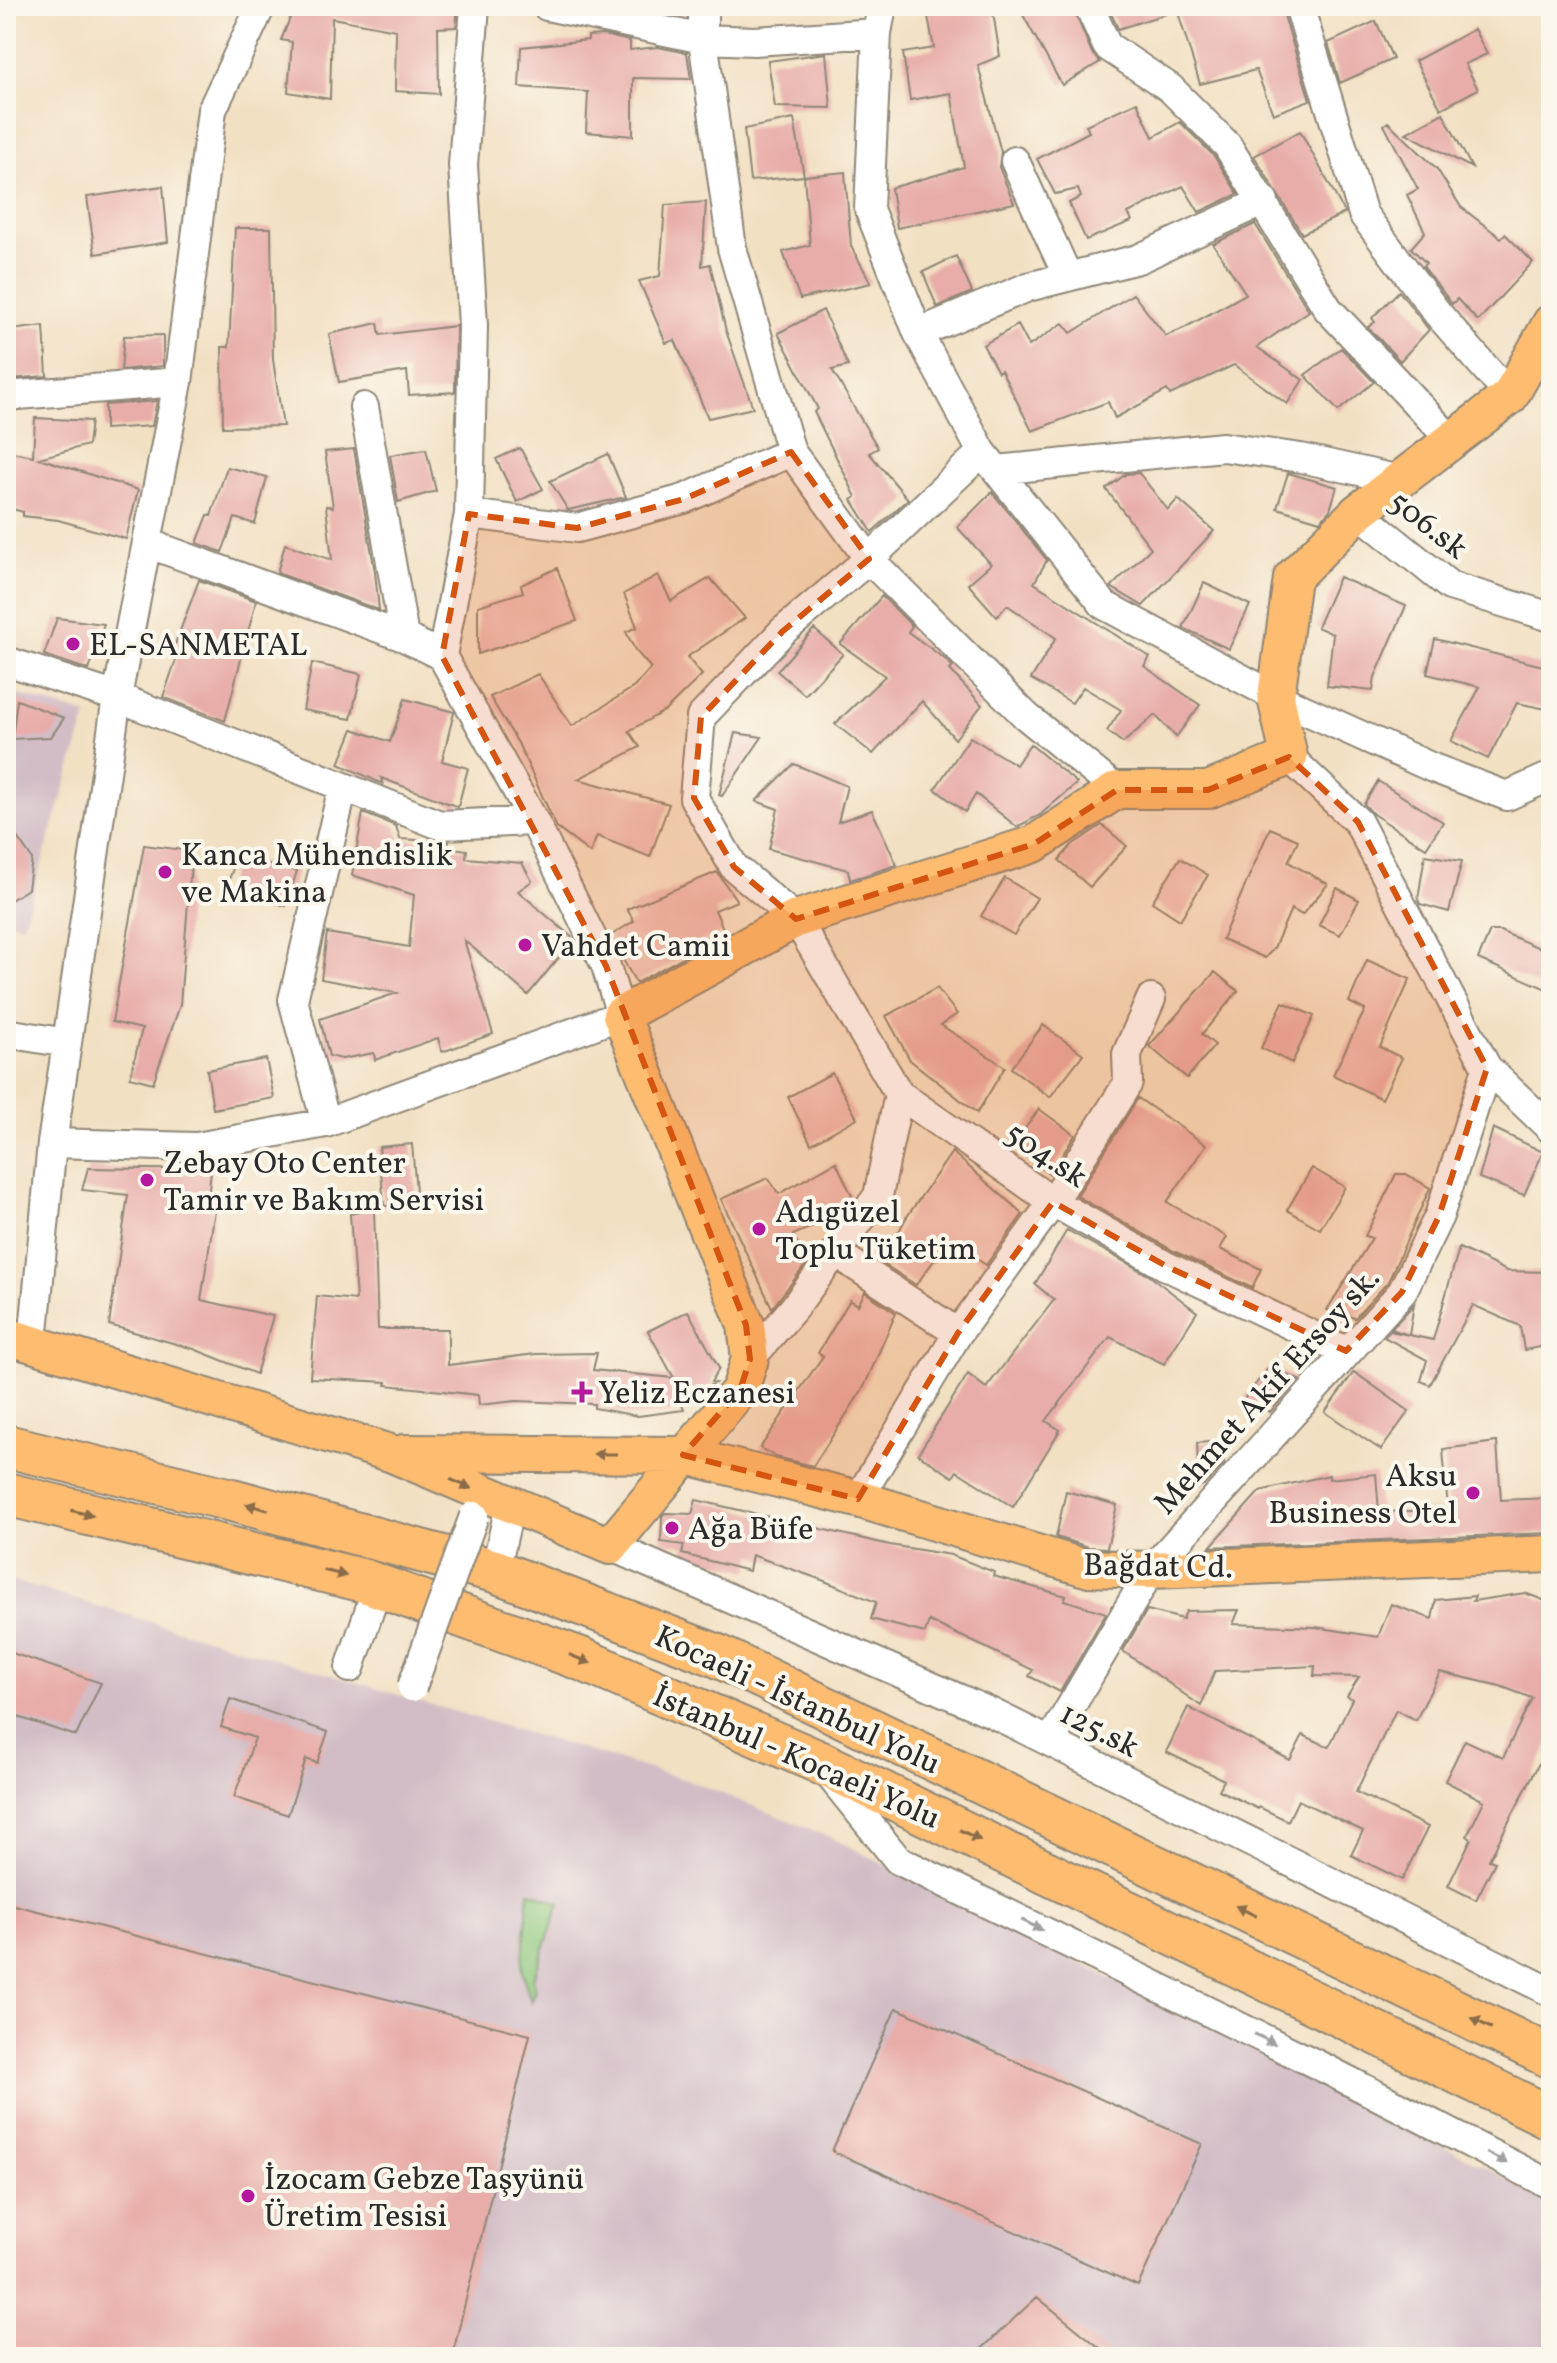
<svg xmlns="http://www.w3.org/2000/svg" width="1557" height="2363" font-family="Vollkorn,serif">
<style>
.industrial{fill:#d2bdc6}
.green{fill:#8cc77c;stroke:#5c7954;stroke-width:2}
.building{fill:#e8ada9}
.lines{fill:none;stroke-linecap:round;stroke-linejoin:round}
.minor-casing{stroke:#8e8677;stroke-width:32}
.major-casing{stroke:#8e8677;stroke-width:40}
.highway-casing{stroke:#8e8677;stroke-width:46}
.minor{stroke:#fff;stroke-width:28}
.major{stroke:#febc70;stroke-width:36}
.highway{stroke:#febc70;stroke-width:42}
.minor-bridge-casing{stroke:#8e8677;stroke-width:32;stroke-linecap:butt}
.minor-bridge{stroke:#fff;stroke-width:28}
.oneway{fill:#8a6c4a}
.oneway2{fill:#a0a0a0}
.marked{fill:#d5540f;fill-opacity:0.2;stroke:#d5540f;stroke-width:6;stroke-dasharray:16 10;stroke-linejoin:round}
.poi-dot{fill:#b5179e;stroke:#fbf7ec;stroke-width:3}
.labels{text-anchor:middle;stroke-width:8;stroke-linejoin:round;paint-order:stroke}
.street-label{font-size:32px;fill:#2b2b2b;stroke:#fbf7ec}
.poi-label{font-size:32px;fill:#2b2b2b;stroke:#fbf7ec;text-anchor:start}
</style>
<rect width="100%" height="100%" fill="#fbf7ec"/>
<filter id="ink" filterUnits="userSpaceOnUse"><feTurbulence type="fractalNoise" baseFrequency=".0125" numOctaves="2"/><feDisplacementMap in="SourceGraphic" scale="16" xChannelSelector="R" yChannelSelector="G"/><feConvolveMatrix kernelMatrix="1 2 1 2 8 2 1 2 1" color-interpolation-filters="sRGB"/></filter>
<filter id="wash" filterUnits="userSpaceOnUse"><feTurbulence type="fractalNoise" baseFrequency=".006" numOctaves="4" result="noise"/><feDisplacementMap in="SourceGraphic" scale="32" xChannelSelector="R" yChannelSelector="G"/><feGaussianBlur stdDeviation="1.8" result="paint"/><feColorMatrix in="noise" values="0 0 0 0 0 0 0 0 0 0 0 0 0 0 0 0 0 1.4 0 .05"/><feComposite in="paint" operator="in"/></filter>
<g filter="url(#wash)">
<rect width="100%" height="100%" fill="#f2e0c3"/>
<path class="industrial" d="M6,691l81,24 -64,210 -17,-3z
M6,1579l687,203 137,55 721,363v157h-1545z"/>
<path class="green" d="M529,1891l31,12 -27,77 3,11 -5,11 -9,-31z"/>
<g id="blocks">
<path class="building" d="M295,6h163l-2,21 -18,1 1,66 -44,-3 1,-61 -64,-12 -2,81 -42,-7 4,-50 -11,-2z
M926,6h66l8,50 -22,9 23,87 -2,15 15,36 -117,25 -6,-40 73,-21 -13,-74 -41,7 -7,-47 31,-5z
M1018,6h54l20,47 8,9 -38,23z
M1108,6h66l1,5 -57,18z
M1176,6h105l29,94 -37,14 -17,-44 -56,14z
M1376,21l17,38 -53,24 -12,-40z
M1474,29l13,25 -22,10 13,25 -37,20 -26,-48z
M603,35l27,6v9l28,-3 29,6 4,26 -58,-1v58l-47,-4 2,-40 -69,-5 2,-40 67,-7v-4z
M826,53l5,55 -56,-1 -7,-46z
M1137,102l16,35 27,-15 34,34 24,38 -39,18 -16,-26 -55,27 4,8 -46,19 -17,-37 12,-6 -3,-8 -23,5 -18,-35 52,-27 -3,-7z
M1443,113l29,55 -66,-35z
M794,119l10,57 -54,5 -6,-52z
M1388,122l49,47 24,38 40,31 4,-4 28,28 -55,59 -21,-22 -5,5 -29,-38 3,-3 -15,-15 14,-16 -18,-37 11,-6 -34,-64z
M1300,131l45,82 -43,21 -48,-78z
M845,172l6,74 20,37 -71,16 -17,-47 27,-7 -6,-69z
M163,186l5,56 -73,12 -8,-57z
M706,202l-4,64 8,-2 16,67 27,77 -45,10 -33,-78 -9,3 -27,-62 21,-5 5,-71z
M1255,224l54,87 -52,36 46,33 -16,24 -53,-39 -64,30 -3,-5 -52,28 -7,-16 -76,29 -31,-61 -3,2 -15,-27 35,-20 11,21 34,-23 8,10 62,-39 33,42 18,-8 62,-34 -33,-50z
M235,228h36l2,132 10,66 -60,1 -1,-80h7z
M956,256l16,36 -35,15 -14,-35z
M1399,291l30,39 -29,31 -32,-34 7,-5 -3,-4z
M823,310l25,56 -16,4 46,78 -9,5 39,46 -36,33 -20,-32 4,-3 -42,-85 4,-3 -40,-76z
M378,323l2,12 76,-9 -1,66 -46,3 -2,-24 -68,11 -10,-48z
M44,326l3,50 -37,3v-49z
M163,335v31l-42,4 3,-34z
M1341,348l33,34 -36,29 -33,-36z
M157,401l-5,25 -47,3v-24z
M35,418l56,3 -3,24 -49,13 99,32 -12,49 -68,-19 -35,-4v-4l-17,-5v-56l27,5z
M520,448l23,41 -26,13 -21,-43z
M354,449l21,123 4,38 -102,-37 8,-29 47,16 -6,-54 7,1 -8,-55z
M426,449l10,42 -38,11 -8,-47z
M608,454l18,43 -58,13 -18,-29z
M227,467l40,10 -12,47 -20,-6 -13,34 -25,-9 11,-28 3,1z
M1139,473l29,37 10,-11 36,32 -71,75 -32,-19 40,-39 -45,-59 20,-15z
M1288,473l49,14 -7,23 -10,11 -43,-13z
M992,492l55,68 -13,23 116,74 -6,9 56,39 -24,32 -21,-22 -32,28 -16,-12 14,-21 -38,-23 -11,16 -41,-24 25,-41 -49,-33 -10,12 -29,-33 23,-20 -34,-37z
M557,568l20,53 -99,33v-48l45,-14 -2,-7z
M658,575l13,26 39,-23 35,40 -58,39 15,18 -36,35 -37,21 11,16 -62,32 91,25 -19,53 -53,-21 -7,17 -33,-25 -39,-85 -28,-46 48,-23 34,52 62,-39 17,-19 -16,-18 -9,-18 11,-5 -13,-33z
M1339,577l67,29 -31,71 -2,14 -46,-5 6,-52 -16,-7z
M199,580l57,21 -31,120 -62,-24 14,-40 -6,-2z
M1204,583l46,22 -21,44 -46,-21z
M882,596l30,30 -4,6 37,27 8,8 -3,3 32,35 -27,34 -33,-38 -49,53 -38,-30 50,-48 -45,-32z
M57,618l47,6 -15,46 -45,-15z
M814,629l29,25 -38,41 -28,-24z
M1435,639l116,29v42l-34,-7 -29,56 -37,-18 29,-54 -53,-13z
M312,663l49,11 -10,45 -48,-9z
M405,699l49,13 -12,49 26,7 -10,39 -77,-29 2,6 -44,-20 14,-35 37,13z
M17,700l21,8 26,10 -13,19 -39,2z
M735,733l27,4 -40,59 -3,-1z
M970,737l46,28 14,-21 47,39 -37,32 -23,12 -41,-33 -11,18 -30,-23z
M794,764l53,22 -9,36 34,-12 25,55 -47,15 -2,-10 -79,-21 9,-40 -22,-8z
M1378,781l65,41 -17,26 -53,-34 -9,-10z
M363,813l33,13 4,13 49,3 -2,5 20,3 -1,8 56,5 10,18 -14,10 56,48 -46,56 -64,-55 29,94 -51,18 -4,-14 -63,22 -1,-7 -32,6 -13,-3 -9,-37 77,-26 -76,-14 6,-46 82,14 5,-52 -62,-20z
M6,821l26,38 -4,30 -22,14z
M1102,825l25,21 -37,41 -31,-27 13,-15z
M1270,828l28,12 -10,22 40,22 -26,31 -11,-6 -17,39 -9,10 -43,-19z
M144,845l48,6 -12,154 -27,78 -23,-6 12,-48 -30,-7z
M1425,855l37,6 -13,51 -29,-8 -2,-5z
M237,858l60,13 -11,35 -61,-16z
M1180,858l28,17 -28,45 -28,-18z
M717,872l20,29 -22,9 9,21 -41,19 2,6 -49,27 -26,-47 24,-15 -7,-12z
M1005,878l32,20 -23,37 -33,-19z
M1337,888l22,12 -19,35 -21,-10z
M1490,931h10l51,22v38l-73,-32z
M1367,960l43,19 -30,68 22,11 -20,41 -49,-24 32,-65 -16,-8z
M1215,972l23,19 -36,43 13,11 -28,33 -38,-32z
M937,988l20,26 -16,11 64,42 -28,46 -67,-53 -24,-44z
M1283,1002l31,14 -22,47 -31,-15z
M1043,1025l40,29 -33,43 -39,-29z
M266,1059l8,39 -61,11 -6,-39z
M832,1073l25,45 -46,26 -23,-47z
M1138,1098l68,47 -39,57 60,35 -7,12 41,20 -9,19 -78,-37 -97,-55z
M1039,1109l36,26 -25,39 -38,-28z
M1493,1128l50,24 -19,43 -45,-17z
M412,1144l5,60 -33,2 -5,-59z
M952,1152l71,62 -37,51 -37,-25 -33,45 -34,-22 24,-45z
M836,1162l18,38 -10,13 -51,22 14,28 -35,45 -51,-109 47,-21 11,16z
M88,1168l123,2 -4,39 8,1 -14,90 72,16 -17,58 -62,-25 -85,-24 19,-130 -46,-5z
M1312,1168l33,19 -25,42 -33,-19z
M1396,1174h10l24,14 -42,94 -33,36 -28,-8 45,-72 -7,-2z
M374,1209l4,120h70v36l88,-11 61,-1 -4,17 81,8 -26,-47 40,-20 31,57 -8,14 4,1 -35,17 4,10 -46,6 -44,-8v-4l-78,-3 -37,4 -1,-10 -92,-10 1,-3 -77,-4 7,-82 39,4 -6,-86z
M1067,1230l83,46 47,36 -33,52 -54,-27 -64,84 14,9 -47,77 -56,-36 -4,6 -35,-23 50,-80 18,14 68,-88 -19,-16z
M1459,1248l48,23 43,1 1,73 -27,5 -4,-24 -47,-21 -43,80 -9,-4 6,-21 -43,-23 6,-6 19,4 -18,-6 23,-25 -5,31 24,5z
M865,1292l31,21 -32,74 -51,79 -37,-9 -16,-9 63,-92 -5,-3 32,-53 8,5z
M1269,1367l30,13 -29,32 -26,-13z
M1354,1372l55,39 -28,39 -56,-38z
M1222,1441l2,23 -20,21 -5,1 -2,-43z
M1497,1442l4,58 49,-2v35l-340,14 50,-56 69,-16v4l47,-5 3,38 69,-2 -5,-61z
M1066,1491l51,14 -10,43 -18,-1 -33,-10z
M696,1500l194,45 61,10 43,17 -1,4 73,20 -2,4 42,13 -46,79 -31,-16 4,-6 -104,-49 -4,12 -54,-14 5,-17 -54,-22 -70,-25 -3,16 -67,-17 2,-9 -23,-3 1,-26 3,-3 27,1z
M1525,1593l26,10v137l-62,120 6,2 -19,38 -28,-14 23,-47 -4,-3 17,-35 -39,-20 20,-41 38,18 29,-60 -32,-12 -60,-14 -24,48 -20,-10 -40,82 72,35 -26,53 -51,-25 12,-24 -65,-31 -10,21 -29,-14 -1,2 -39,-19 5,-10 -58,-28 22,-45 102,53 13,-25 26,12 23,-48 -5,-3 12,-19 -45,-1 1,-10 -100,5 -14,35 -78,-55 24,-41 36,9 3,-8 53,-1 -6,14 82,3 63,10 13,-33 41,15 4,-19 39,-4 -2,5z
M6,1651l95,32 -25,53 -70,-23z
M230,1699l98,33 -11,31 -11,-4 -18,56 -54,-18 21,-59 -34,-11z
M6,1903l524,132 -78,322h-446z
M896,2008l306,136 -64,142 -306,-135z
M1037,2297l74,60h-138z"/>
</g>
</g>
<g filter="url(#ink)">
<use href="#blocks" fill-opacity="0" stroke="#8e8677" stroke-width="2"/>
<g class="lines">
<defs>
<path id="minor" d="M547,6l156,33 51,2 123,-8
M703,6v33l29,209 59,204 78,107 157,157 91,74
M882,6l-5,27 -8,176 49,124 64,119 122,153 172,92 157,71 74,28 44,-20
M1089,6l18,40 63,42 57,57 101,164 124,132
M1299,6l64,208 75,100 72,82
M1015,161l53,116
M918,333l110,-46 110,-28 126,-58
M6,396l172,-14
M364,407l40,230
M982,452l-113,107 -86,72 -82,86 -7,81 40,69 62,52 103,175 154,108 113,64 180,85
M997,470l226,-23 78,11 99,22
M1358,512l92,74 101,31
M469,514l108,14 107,-29 107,-47
M147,543l257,94 38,19
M6,661l111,36 323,128 94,-4
M1289,757l69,65 129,246 64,61
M6,1033l61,10
M326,1123l-33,-123 50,-213
M52,1143l145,4 129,-24 295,-108 -15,-49 -72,-145 -92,-165 27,-142 4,-189 -10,-160 12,-159
M836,1253l122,80
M33,1342l19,-199 15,-100 50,-346 61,-315 34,-272 49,-104
M750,1359l43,-50 85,-113 21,-102
M858,1499l100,-166 95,-131 75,-119 -1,-29 24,-55
M610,1546l382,167 559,279
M495,1571l15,-65
M350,1668l28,-83
M1050,1742l101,-172 251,-278 37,-76 48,-148
M827,1772l71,88 430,210 223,115"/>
<path id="major" d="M6,1336l384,117 220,93 130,-156 10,-31 -4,-34 -125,-310 175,-96 238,-75 83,-54h91l81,-33 -13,-60 16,-119 66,-66 152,-116 41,-73
M404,1453l279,2 175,44 228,69 65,2 400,-16"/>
<path id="highway" d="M6,1446l226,54 263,71 223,85 833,401
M6,1494l359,87 216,78 238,103 732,356"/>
</defs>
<use href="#minor" class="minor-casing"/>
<use href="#major" class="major-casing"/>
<use href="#highway" class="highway-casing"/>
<use href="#minor" class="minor"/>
<use href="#major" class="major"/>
<use href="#highway" class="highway"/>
<defs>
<path id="minor-bridge" d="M412,1687l62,-171"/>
</defs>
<use href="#minor-bridge" class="minor-bridge-casing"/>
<use href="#minor-bridge" class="minor-bridge"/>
</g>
<defs><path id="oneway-solid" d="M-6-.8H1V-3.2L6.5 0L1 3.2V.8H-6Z" transform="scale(2)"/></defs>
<g class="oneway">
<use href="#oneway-solid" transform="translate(605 1454) rotate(-180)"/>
<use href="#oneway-solid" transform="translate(461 1484) rotate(24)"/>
<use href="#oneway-solid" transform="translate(257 1507) rotate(-165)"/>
<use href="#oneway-solid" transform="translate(82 1513) rotate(14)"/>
<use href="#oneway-solid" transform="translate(335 1573) rotate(14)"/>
<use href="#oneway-solid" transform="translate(580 1659) rotate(22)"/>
<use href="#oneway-solid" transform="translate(970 1835) rotate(26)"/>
<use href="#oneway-solid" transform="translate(1246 1911) rotate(-154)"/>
<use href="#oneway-solid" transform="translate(1481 2023) rotate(-154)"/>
</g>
<g class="oneway2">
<use href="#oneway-solid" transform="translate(1032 1925) rotate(26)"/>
<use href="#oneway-solid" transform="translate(1265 2039) rotate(26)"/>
<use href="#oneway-solid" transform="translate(1497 2158) rotate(27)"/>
</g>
</g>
<path class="marked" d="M791,452l78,107 -86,72 -82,86 -7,81 40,69 62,52 238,-75 83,-54h91l81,-33 69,65 129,246 -48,148 -37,76 -56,59 -180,-85 -113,-64 -95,131 -100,166 -175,-44 57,-65 10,-31 -4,-34 -140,-359 -164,-310 27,-142 108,14 107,-29z"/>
<g class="poi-dot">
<circle cx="73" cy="644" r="8"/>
<circle cx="165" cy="872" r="8"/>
<circle cx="525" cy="945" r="8"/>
<circle cx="147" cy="1180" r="8"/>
<circle cx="759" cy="1229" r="8"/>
<path d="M578 1380h8v8h8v8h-8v8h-8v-8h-8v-8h8z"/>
<circle cx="1473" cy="1493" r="8"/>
<circle cx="672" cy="1528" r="8"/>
<circle cx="248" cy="2196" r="8"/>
</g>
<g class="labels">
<g class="street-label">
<text transform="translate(1429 524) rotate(38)" y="11">506.sk</text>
<text transform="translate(1047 1154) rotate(34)" y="11">504.sk</text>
<text transform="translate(1266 1390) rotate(-48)" y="11">Mehmet Akif Ersoy sk.</text>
<text transform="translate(1158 1565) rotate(1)" y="11">Bağdat Cd.</text>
<text transform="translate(798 1699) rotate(25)" y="11">Kocaeli - İstanbul Yolu</text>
<text transform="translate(1100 1729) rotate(27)" y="11">125.sk</text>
<text transform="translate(797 1756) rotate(24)" y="11">İstanbul - Kocaeli Yolu</text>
</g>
<g class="poi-label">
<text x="89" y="655">EL-SANMETAL</text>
<text x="181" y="865">Kanca Mühendislik<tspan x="181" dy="37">ve Makina</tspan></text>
<text x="541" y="956">Vahdet Camii</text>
<text x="163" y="1173">Zebay Oto Center<tspan x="163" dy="37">Tamir ve Bakım Servisi</tspan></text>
<text x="775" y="1222">Adıgüzel<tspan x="775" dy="37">Toplu Tüketim</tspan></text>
<text x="598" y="1403">Yeliz Eczanesi</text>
<text x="1457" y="1486" text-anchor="end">Aksu<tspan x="1457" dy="37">Business Otel</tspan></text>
<text x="688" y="1539">Ağa Büfe</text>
<text x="264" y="2189">İzocam Gebze Taşyünü<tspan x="264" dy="37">Üretim Tesisi</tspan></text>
</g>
</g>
<rect width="1557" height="2363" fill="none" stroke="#fbf7ec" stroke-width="32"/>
</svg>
